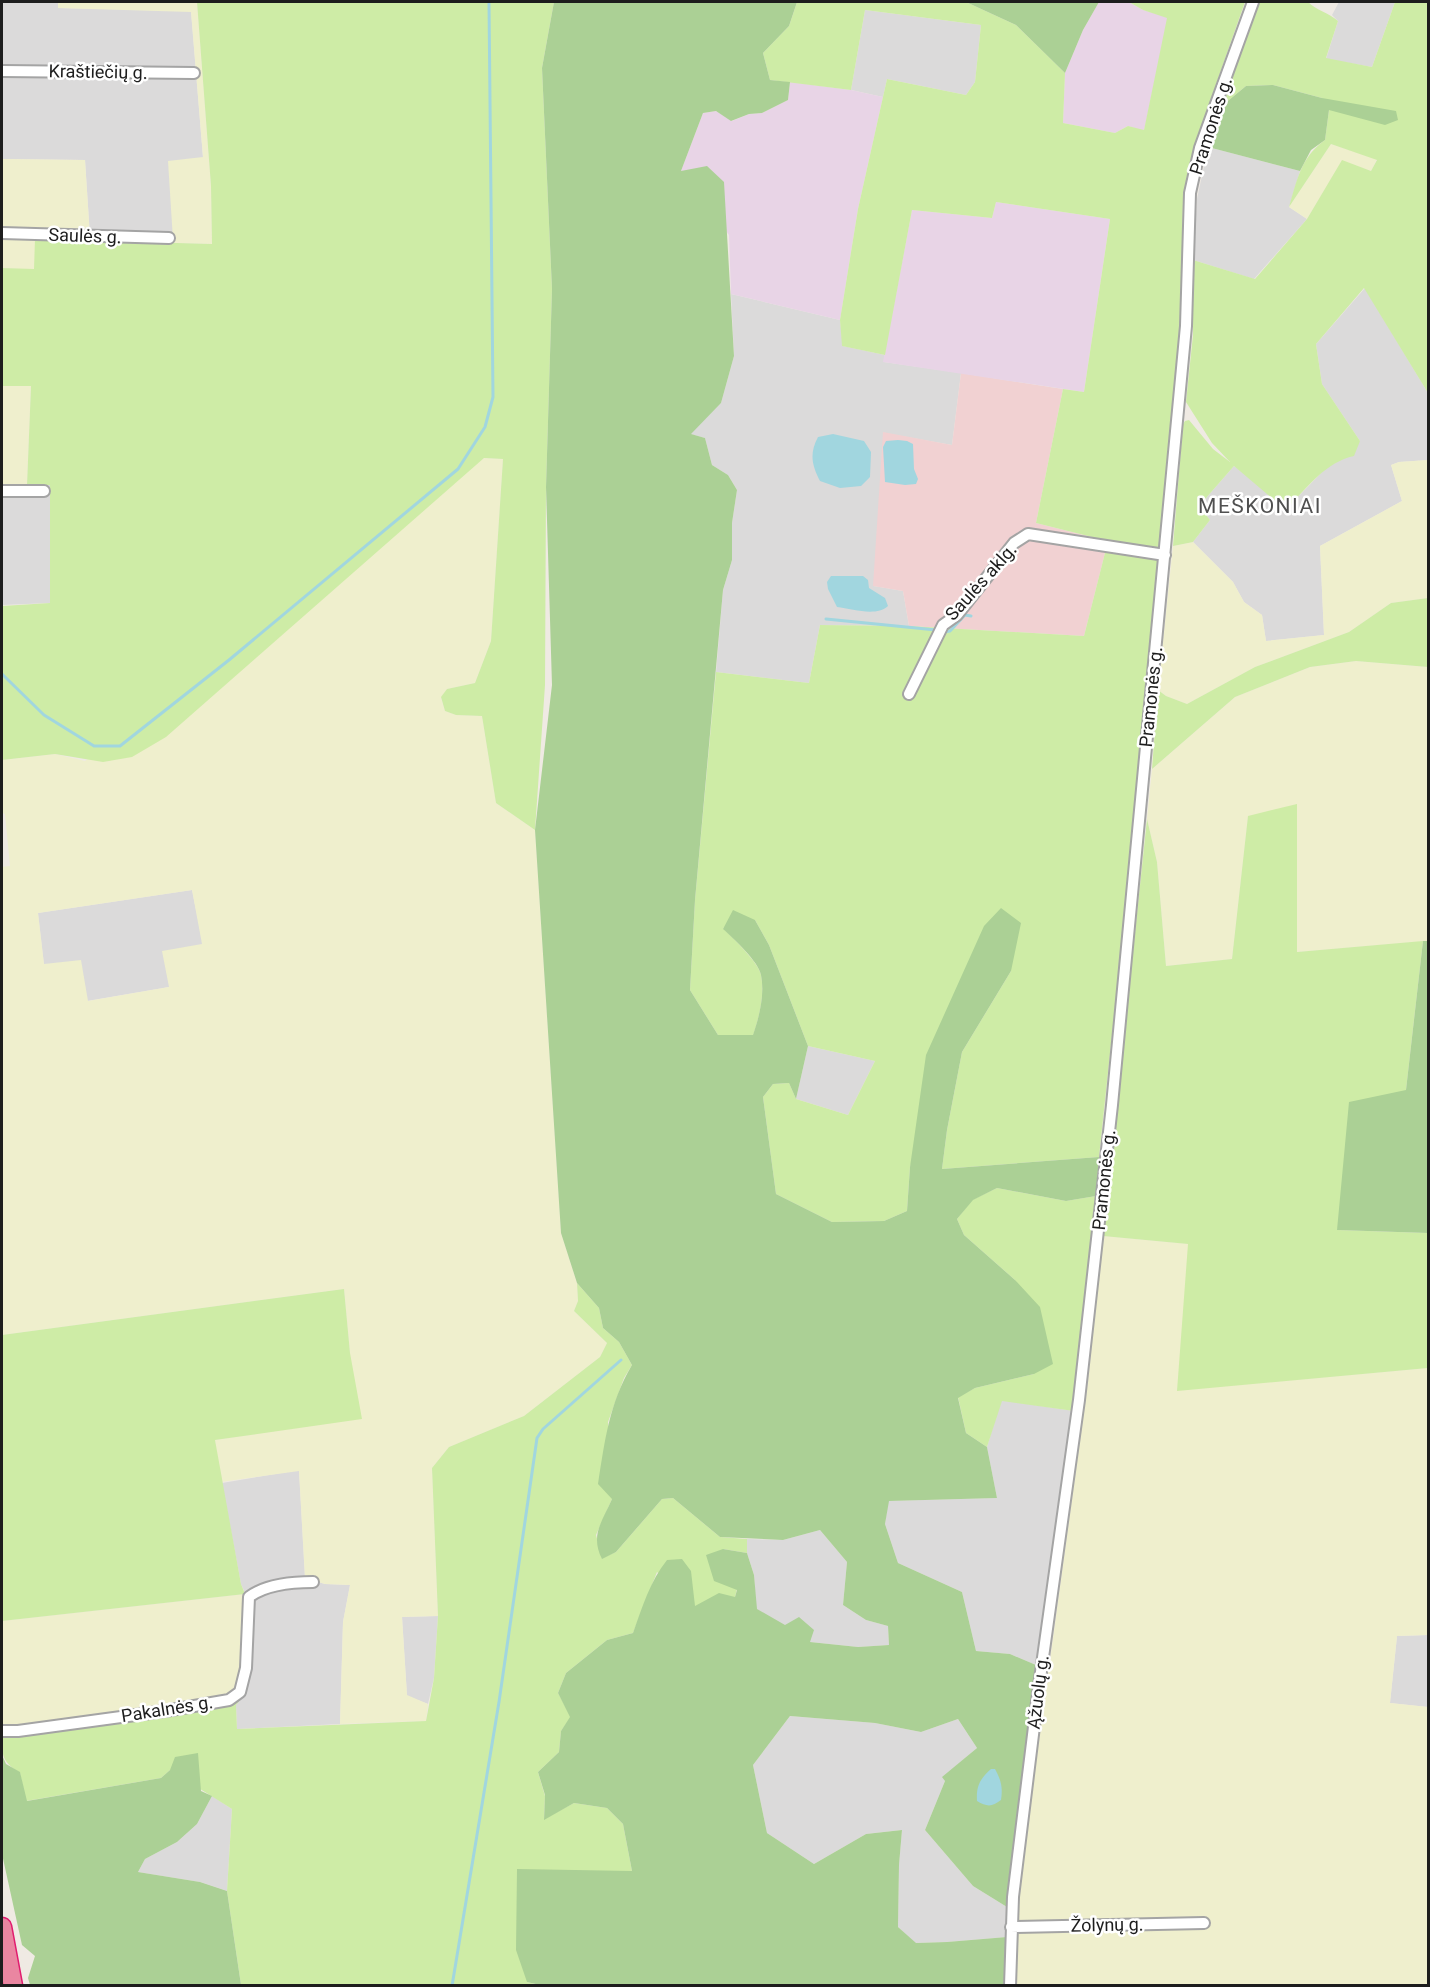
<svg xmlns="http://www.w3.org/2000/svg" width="1430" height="1987" font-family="Roboto,sans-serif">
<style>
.residential{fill:#dbdada}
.commercial{fill:#f1d1d2}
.industrial{fill:#e8d4e6}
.farmland{fill:#efefcd;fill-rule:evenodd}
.grass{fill:#ceeca6}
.forest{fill:#abd095}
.water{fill:#a1d6df}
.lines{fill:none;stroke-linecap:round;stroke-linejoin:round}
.stream{stroke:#a1d6df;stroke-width:3}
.street-casing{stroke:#a4a4a4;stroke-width:14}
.highway-casing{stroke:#e11c6f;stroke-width:21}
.street{stroke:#fff;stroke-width:10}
.highway{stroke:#ea86a1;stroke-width:18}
.labels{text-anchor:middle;stroke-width:5;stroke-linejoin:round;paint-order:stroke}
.street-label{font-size:18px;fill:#1d1d1d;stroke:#fff}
.quarter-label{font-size:21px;letter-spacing:1.5px;fill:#505050;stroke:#fff}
</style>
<rect width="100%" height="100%" fill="#efeae3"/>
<path class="residential" d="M2,2h56v6l133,3 12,147 -30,82 -83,-3 -5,-77 -83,-1z
M1339,2h56l-23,65 -46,-8 12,-38 -6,-6z
M865,10l116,15 -6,57 -9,13 -79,-16 -4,18 -32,-7z
M1208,147l92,24 -11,36 18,12 -53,60 -61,-19 4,-61z
M1365,288l63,105v67l-29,2 -8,3 11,36 -82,45 4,89 -58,6 -4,-26 -18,-13 -11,-20 -40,-40 17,-22 -11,-14 35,-40 55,40 37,-38 15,-9 19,-18 -38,-57 -6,-40z
M731,294l109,26 3,26 42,9 -1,7 77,11 -9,72 -68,-12 -10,153 29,5 6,35 -89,-1 -11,58 -93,-11 7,-82 9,-30v-37l5,-33 -9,-15 -16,-10 -7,-27 -15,-4 31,-31 13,-47z
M50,484v119l-48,2v-119z
M192,890l11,54 -34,43 -82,14 -43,-36 -6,-52z
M808,1046l67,15 -27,54 -52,-16z
M1001,1400l73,11 -38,254 -26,-11 -34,-3 -14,-59 -64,-29 -13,-39 3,-23 109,-3 -10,-51z
M299,1470l6,108 20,6 25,1 -7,37 -3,102 -103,5 -1,-24 12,-21v-84l-7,-16 -19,-101z
M820,1530l27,32 -4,43 23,15 22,6 1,19 -31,2 -48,-5 -54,-33 -2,-34 -7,-22v-14l36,1z
M438,1616l-4,62 -6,26 -21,-8 -5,-79z
M1428,1635v72l-38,-4 7,-67z
M790,1716l85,7 46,9 37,-13 19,29 -34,29 2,4 -20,49 48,56 34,21v30l-60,5 -32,1 -17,-16 1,-62 3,-35 -36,4 -52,30 -47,-31 -14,-68z
M212,1796l20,13 -5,82 -27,-9 -62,-10 7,-13 32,-17 20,-18z"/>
<path class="commercial" d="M961,373l102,16 -27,134 72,18 -24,95 -175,-10 -6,-35 -30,-5 10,-154 69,13z"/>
<path class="industrial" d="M1099,2h30l14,8 25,7 -24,114 -16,-5 -13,7 -52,-10 2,-50 18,-43z
M790,82l61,8 32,7 -25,112 -18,111 -109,-26 -2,-59 -48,-64 22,-58 13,-2 16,10 17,-7 13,-1 26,-13z
M996,202l114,17 -26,173 -201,-30 29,-152 80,8z"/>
<path class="farmland" d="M58,2h139l14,184 1,58 -177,-5v31l-33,-2v-109l83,1 5,77 83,3 -5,-79 35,-4 -12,-145 -133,-4z
M1331,144l46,15 -6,12 -29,-10 -35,58 -18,-12z
M31,385l-4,100 -25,1v-100z
M484,458l19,1 -12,182 -16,42 -28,6 -6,9 4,13 11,4 26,1 14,87 39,27 26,403 16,50 1,18 -4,10 33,32 -7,14 -76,59 -75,31 -17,21 6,148 -36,1 5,78 21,9 -2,17 -86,3 3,-102 7,-37 -25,-1 -20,-6 -6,-107 -78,11 -6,-42 78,-12 57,-75 -6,-64 -342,46v-468l8,-1 -5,-52 -3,-1v-53l53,-6 30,7zM192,890l10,54 -40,7 7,36 -81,14 -7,-41 -37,4 -6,-51z
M1428,460v138l-37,5 -42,29 -94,35 -68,37 -21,-8 -8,-6 15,-144 20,-4 40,40 11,20 18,13 4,26 58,-6 -4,-89 82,-45 -11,-36 8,-3z
M1356,661l72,6v274l-131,11v-147l-49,12 -16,142 -66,7 -9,-104 -10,-43 5,-50 83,-72 75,-30z
M1103,1236l86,8 -11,146 250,-22v267l-31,1 -7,67 38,4v278l-412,1 1,-84 71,-520z
M245,1594l5,75 -2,15 -7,15 -1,-6 -11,7 -227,31v-110z"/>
<path class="grass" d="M197,2h357l-12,66 10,221 -6,198 -1,198 -10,145 -39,-27 -14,-87 -26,-1 -11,-4 -4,-14 6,-8 28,-6 16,-42 12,-182 -19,-1 -318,279 -34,20 -29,5 -48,-8 -53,6v-154l48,-3v-118h-23l4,-99h-29v-118l32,1 1,-30 177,5 -1,-58z
M797,2h169l50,23 49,48 -2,50 52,10 13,-7 16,4 23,-112 -24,-8 -14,-8h116l-50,142 -7,26 -5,28 -2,126 -5,57 -45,475 -32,301 -157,12 5,-39 15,-78 49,-81 -10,-62 -91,258 -3,44 -23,10 -52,1 -56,-28 -13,-97 10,-13 16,-1 7,16 52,16 27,-54 -67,-15 -39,-101 -14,-25 -32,8c10,10 36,35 38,47 4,20 -2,42 -8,61l-35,-1 -28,-45 5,-90 21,-228 93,11 11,-58 89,1 175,10 24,-95 -72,-18 27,-134 21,3 26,-173 -114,-17 -4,16 -80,-8 -27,145 -43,-9 -2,-26 18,-111 29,-130 79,16 9,-13 6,-57 -116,-15 -14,80 -81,-10 -7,-27 26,-27z
M1259,2h49c8,8 21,11 30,19l-12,37 46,9 23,-65h33v391l-64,-105 -48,56 6,40 38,57 -6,15c-28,6 -45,30 -65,50l-9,-1 -46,-39 -35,40 11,14 -17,22 -20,4 10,-122 2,-3 4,-1 24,29 17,13 -18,-19 -26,-41 7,-67v-75l62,19 52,-60 35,-59 29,11 6,-11 -46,-16 -42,63c8,-27 12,-50 36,-67l4,-30 -7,-12 -49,-13 -27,1 -23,19z
M1428,598v69l-72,-6 -46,6 -75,30 -83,72 6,-79 8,6 21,8 68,-37 94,-35 42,-29z
M1297,804v148l126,-11 -17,149 -69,140 91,3v135l-251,23 11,-147 -85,-8 44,-417 10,43 9,104 66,-7 16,-143z
M997,1188l69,13 30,-5 -22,215 -72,-10 -15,46 -21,-14 -8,-36 17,-9 59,-14 -19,-94 -51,-45 -7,-16 15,-19z
M577,1283l22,25 4,20 16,14 13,23 -8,13 -16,44 4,77 -16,36 6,23 14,-6 46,-53 11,-1 47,39 27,2v14l-24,-4 14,40 -2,8 -41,10 -37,-35 -24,61 -26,7 -41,33 -8,20 13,24 -10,14 -2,21 -21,20 7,24 -1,23 30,-16 33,5 16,16 9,47 -105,111 13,3h-299l-14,-94 5,-82 -62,-39 -9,8 -135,23 -6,-28c-20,-13 -18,-19 -18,-42l227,-31 11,-8 1,7 -5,6 1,24 189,-8 8,-43 4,-62 -6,-148 17,-21 75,-31 76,-59 7,-14 -33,-32 4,-10z
M344,1289l6,64 12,66 -147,21 26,144 4,10 -243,27v-286z"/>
<path class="forest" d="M554,2h243l-8,24 -26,27 7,27 20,2 -2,18 -26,13 -13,1 -18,7 -15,-10 -13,2 -22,58 26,-5 17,16 10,174 -13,47 -30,31 14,4 7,27 16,10 9,15 -5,33v37l-9,30 -28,310 -5,90 28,45h35c6,-18 12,-40 8,-60 -2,-13 -28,-37 -38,-46l10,-19 22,10 14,25 39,101 -12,53 -7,-16 -16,1 -10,13 13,97 56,28 52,-1 23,-10 3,-44 16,-112 58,-129 17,-18 20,15 -10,48 -49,81 -15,78 -5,39 157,-12 -3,39 -30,5 -69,-13 -24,12 -16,19 7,16 51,45 25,27 13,57 -19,10 -59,14 -17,10 8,35 21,14 10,51 -108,3 -4,23 13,39 64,29 14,59 34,3 26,11 -29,242 -34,-21 -48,-56 20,-49 -3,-4 35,-29 -19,-29 -37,13 -46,-9 -85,-7 -37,49 14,68 47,31 52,-30 36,-4 -3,35 -1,62 18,16 31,-1 60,-5 -2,48h-465l-13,-3 -11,-32 1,-81 115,2 -9,-47 -16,-16 -33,-5 -30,17 1,-25 -7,-23 21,-20 2,-21 9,-14 -12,-24 8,-20 41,-33 26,-7c9,-25 17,-52 34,-73l15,-1 9,12 4,35 24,-13 16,4 2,-7 -23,-9 -8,-26 17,-6 24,4 7,22 3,34 28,16 14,-8 15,13 -4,12 48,5 31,-2 -1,-19 -22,-6 -23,-15 4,-43 -27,-32 -37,10 -63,-3 -47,-39 -11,1 -46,53 -14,7c-12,-24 0,-37 10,-60l-14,-15c7,-44 11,-80 34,-119l-13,-23 -16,-14 -4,-20 -22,-25 -16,-50 -26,-403 17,-145 -6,-198 6,-198 -10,-221z
M966,2h133l-16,28 -18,43 -49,-48z
M1273,85l49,13 74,13 2,9 -13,5 -56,-15 -4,30 -14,10 -11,21 -92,-24 15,-42 23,-19z
M1423,941h5v292l-91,-3 12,-128 57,-12z
M198,1753l3,38 11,5 -15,28 -20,18 -32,17 -7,13 62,10 27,9 14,94h-211l-2,-7 7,-22 -13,-11 -20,-91v-99l4,9 14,8 7,29 134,-23 9,-8 5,-13z"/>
<path class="water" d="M833,434l31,7 7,11 -1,25 -9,9 -21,2 -20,-7c-8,-16 -11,-27 -2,-44z
M898,440l9,1 6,3 1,25 4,10 -2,5 -11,1 -20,-3 -2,-35 3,-6z
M831,576h32l5,4 1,8 16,10 3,8c-12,11 -35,3 -51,1l-9,-18 -1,-7z
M991,1769h4c6,11 8,18 6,31 -9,7 -14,7 -24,1 -1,-15 3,-22 14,-32z"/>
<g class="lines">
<path class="stream" d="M826,619l110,11
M944,632l6,-1 15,-16 6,1
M2,674l42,41 50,31h26l109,-86 229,-191 27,-42 8,-30 -4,-395
M452,1986l47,-284 38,-264 6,-9 78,-69"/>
<defs>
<path id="street" d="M2,71l192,2
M2,233l167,5
M2,491h42
M909,694l34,-69 14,-10 57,-72 14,-9 137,21
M2,1731h16l147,-20 64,-11 11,-8 6,-24 3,-71c17,-13 43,-15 64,-15
M1011,1927l193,-4
M1010,1986l3,-89 26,-211 40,-286 33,-295 74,-779 4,-133 10,-45 53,-146"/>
<path id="highway" d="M2,1927l11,59"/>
</defs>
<use href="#street" class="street-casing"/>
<use href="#highway" class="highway-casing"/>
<use href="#street" class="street"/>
<use href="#highway" class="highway"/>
</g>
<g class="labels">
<g class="street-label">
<text transform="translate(98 72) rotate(1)" y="6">Kraštiečių g.</text>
<text transform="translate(1211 126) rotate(-72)" y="6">Pramonės g.</text>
<text transform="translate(85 236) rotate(2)" y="6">Saulės g.</text>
<text transform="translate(981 582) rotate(-48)" y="6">Saulės aklg.</text>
<text transform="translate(1151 697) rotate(-84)" y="6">Pramonės g.</text>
<text transform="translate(1104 1180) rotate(-84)" y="6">Pramonės g.</text>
<text transform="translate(1038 1692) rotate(-83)" y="6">Ąžuolų g.</text>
<text transform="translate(167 1709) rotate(-9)" y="6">Pakalnės g.</text>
<text transform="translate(1107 1925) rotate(-1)" y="6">Žolynų g.</text>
</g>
<g class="quarter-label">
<text x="1260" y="513">MEŠKONIAI</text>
</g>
</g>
<rect width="1430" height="1987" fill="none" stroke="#1d1d1d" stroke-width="6"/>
</svg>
